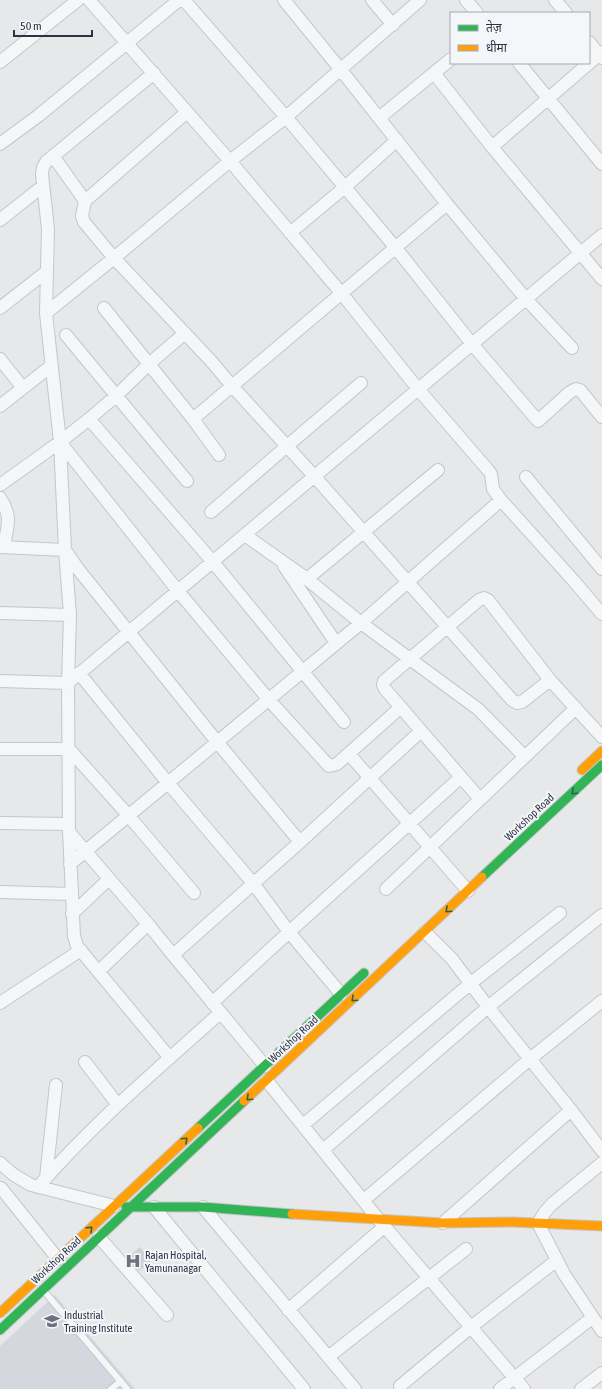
<svg xmlns="http://www.w3.org/2000/svg" width="602" height="1389" font-family="'Asap Condensed','Noto Sans Devanagari',sans-serif">
<style>
.built{fill:#d4d7dd}
.building{fill:#ced0d3}
.lines{fill:none;stroke-linecap:round;stroke-linejoin:round}
.lane-casing{stroke:#c4c6c8;stroke-width:8}
.street-casing{stroke:#c4c6c8;stroke-width:14}
.fast-casing{stroke:#c4c6c8;stroke-width:11}
.slow-casing{stroke:#c4c6c8;stroke-width:11}
.lane{stroke:#f5f6f7;stroke-width:6}
.street{stroke:#f5f6f7;stroke-width:12}
.fast{stroke:#30b455;stroke-width:9}
.slow{stroke:#ff9f0a;stroke-width:9}
.oneway{stroke:#2d614b}
.labels{text-anchor:middle;stroke-width:4;stroke-linejoin:round;paint-order:stroke}
.street-label{font-size:11px;fill:#2b3445;stroke:#f4f6f9}
.poi-label{font-size:11px;fill:#2b3445;stroke:#f4f6f9;text-anchor:start}
</style>
<rect width="100%" height="100%" fill="#e6e8ea"/>
<path class="built" d="M55,1295l80,94h-135v-43z"/>
<path class="building" d="M140,1247l11,14 -12,10 -12,-13z"/>
<g class="lines">
<defs>
<path id="lane" d="M44,1291l83,98
M111,1389l10,-8"/>
<path id="street" d="M89,0l141,161 112,133 76,95 70,81 3,4 2,15 8,11 72,80 29,34
M184,0l102,117 109,130 77,97 66,77 32,-29 6,-3 4,1 22,27
M284,0l57,70 106,134 79,95 46,49
M372,0l21,25
M466,0l11,13
M555,0l11,13
M589,42l13,16
M0,62l78,-62
M519,63l83,101
M154,73l-108,89 -3,5 -1,7 6,55 -2,84 14,129 5,108 5,65 -2,68 1,149 5,104 3,10 93,112
M434,73l58,74 110,132
M379,118l72,-59
M0,144l38,-28 141,-116
M492,147l110,-95
M53,156l32,45 -3,15 2,6 30,36 97,103 21,25 83,91 197,223 5,3 5,-1 28,-22 52,57
M85,201l102,-89
M0,220l43,-34
M290,233l55,-46 52,-47
M0,308l46,-36
M104,308l89,111 26,36
M46,313l68,-55 116,-97 56,-44 134,-117
M66,335l121,146
M0,359l23,29
M0,406l51,-40
M89,419l124,143 131,160
M193,419l254,-215
M60,442l118,149 91,109 60,66 8,-2 64,-57
M526,477l76,92
M0,485l60,-43 29,-23 27,-23 33,-32 36,-31
M0,498c13,19 7,28 4,49
M211,512l76,-66 74,-63
M245,535l62,44 54,44 117,86 46,47
M0,547l65,3 13,19 140,174 82,99
M284,566l52,77
M307,579l131,-109
M0,613l70,2
M79,673l89,110 85,100 36,49 52,62
M0,681l68,2 534,-448
M0,749h69l59,66 66,78
M349,754l119,137
M480,799l-95,-110 -2,-4 1,-4 95,-81 5,-2 4,2 62,80
M0,823l68,1
M69,832l79,92 25,31 92,111
M70,864l291,-241 140,-123
M386,889l190,-181
M0,892l71,2
M72,914l37,-35
M425,932l27,27 36,48 83,103 31,41
M173,955l127,-113 121,-111
M99,971l49,-47
M0,1003l81,-53
M212,1003l77,-71 172,-155
M85,1062l33,43
M267,1081l112,139 145,169
M303,1125l168,-142 89,-70
M323,1150l165,-143 114,-92
M0,1163l14,12 17,10 83,21
M602,1163l-50,41 -7,8 -7,11 26,51 38,57
M46,1178l10,-93
M38,1187c55,-64 120,-118 182,-174
M1,1188l57,71
M364,1200l166,-141 72,-58
M154,1207l150,182
M203,1207l152,182
M443,1223l128,-113
M99,1237l68,78
M288,1310l97,-84
M328,1357l138,-108
M400,1386l71,-59 86,-67
M500,1389l92,-71
M581,1389l21,-16"/>
<path id="fast" d="M482,877l120,-112
M198,1128l166,-155
M126,1207h77l89,7
M0,1330l244,-229"/>
<path id="slow" d="M582,770l20,-19
M244,1101l238,-224
M292,1214l151,9 69,-1 90,4
M0,1313l198,-185"/>
</defs>
<use href="#lane" class="lane-casing"/>
<use href="#street" class="street-casing"/>
<use href="#fast" class="fast-casing"/>
<use href="#slow" class="slow-casing"/>
<use href="#lane" class="lane"/>
<use href="#street" class="street"/>
<use href="#fast" class="fast"/>
<use href="#slow" class="slow"/>
</g>
<defs><path id="oneway-chevron" d="M-2-3.5L2.5 0L-2 3.5" fill="none" stroke-width="1.6" stroke-linecap="round" stroke-linejoin="round"/></defs>
<g class="oneway">
<use href="#oneway-chevron" transform="translate(574 792) rotate(137)"/>
<use href="#oneway-chevron" transform="translate(448 910) rotate(137)"/>
<use href="#oneway-chevron" transform="translate(354 999) rotate(137)"/>
<use href="#oneway-chevron" transform="translate(249 1098) rotate(137)"/>
<use href="#oneway-chevron" transform="translate(185 1140) rotate(-43)"/>
<use href="#oneway-chevron" transform="translate(90 1229) rotate(-43)"/>
</g>
<defs>
<symbol id="hospital-bare" viewBox="-9 -9 18 18"><path d="M-5-5h3v3.5h4V-5h3V5h-3V1.5h-4V5h-3Z" fill="#6c737f" stroke="#f4f6f9" stroke-width="2.5" paint-order="stroke"/></symbol>
<symbol id="university-bare" viewBox="-9 -9 18 18"><path d="M0-5L7-2L0 1L-7-2ZM-4 1L0 2.5L4 1V4Q0 6-4 4Z" fill="#6c737f" stroke="#f4f6f9" stroke-width="2.5" paint-order="stroke"/></symbol>
</defs>
<g fill-rule="evenodd">
<use href="#hospital-bare" x="122" y="1250" width="22" height="22"/>
<use href="#university-bare" x="41" y="1310" width="22" height="22"/>
</g>
<g class="labels">
<g class="street-label">
<text transform="translate(529 817) rotate(-43)" y="4">Workshop Road</text>
<text transform="translate(293 1039) rotate(-43)" y="4">Workshop Road</text>
<text transform="translate(56 1260) rotate(-43)" y="4">Workshop Road</text>
</g>
<g class="poi-label">
<text x="145" y="1259">Rajan Hospital,<tspan x="145" dy="13">Yamunanagar</tspan></text>
<text x="64" y="1319">Industrial<tspan x="64" dy="13">Training Institute</tspan></text>
</g>
</g>
<rect x="450" y="12" width="140" height="52" fill="#f4f6f9" stroke="#a4a8b1"/>
<rect x="458" y="25" width="20" height="6" fill="#30b455" stroke="#a4a8b1"/>
<text x="486" y="32" font-size="12" fill="#2b3445">तेज़</text>
<rect x="458" y="45" width="20" height="6" fill="#ff9f0a" stroke="#a4a8b1"/>
<text x="486" y="52" font-size="12" fill="#2b3445">धीमा</text>
<path d="M14 30v6h78v-6" fill="none" stroke="#2b3445" stroke-width="2"/>
<text x="20" y="30" font-size="12" fill="#2b3445" stroke="#f4f6f9" stroke-width="3" paint-order="stroke">50 m</text>
</svg>
